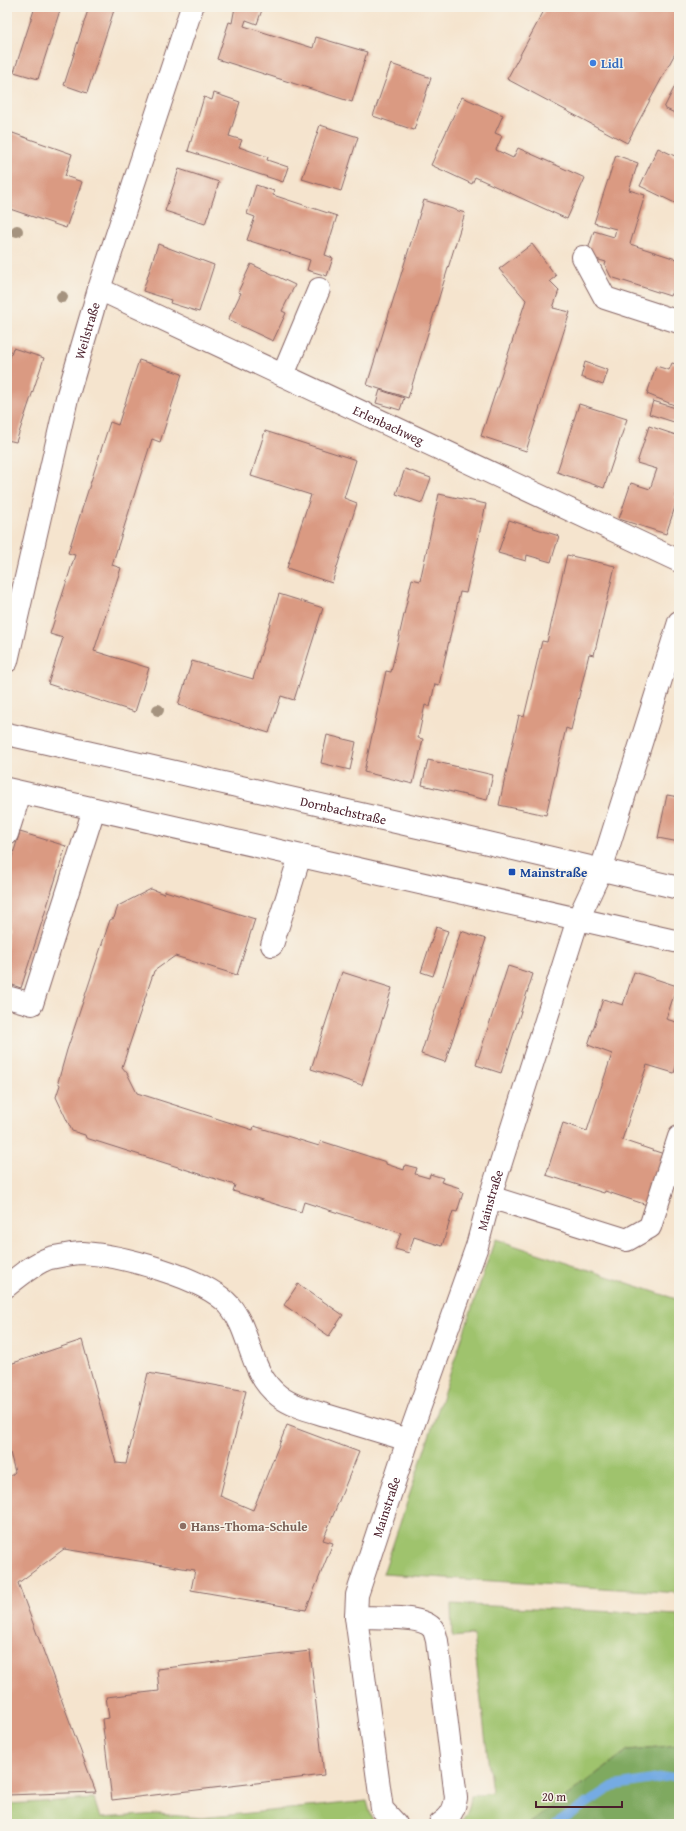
<svg xmlns="http://www.w3.org/2000/svg" width="686" height="1831" font-family="'Gentium Book Plus',serif">
<style>
.green{fill:#9fc36d;stroke:#74714c}
.forest{fill:#7fa960;stroke:#646446}
.lines{fill:none;stroke-linecap:round;stroke-linejoin:round}
.stream{stroke:#75abe3;stroke-width:9}
.building{fill:#da9a82}
.minor-casing{stroke:#866464;stroke-width:24}
.minor{stroke:#fff;stroke-width:22}
.tree{fill:#a5937f}
.shop-dot{fill:#3f7fe0;stroke:#f7f3e8;stroke-width:1.5}
.transit-dot{fill:#1a4fb4;stroke:#f7f3e8;stroke-width:1.5}
.education-dot{fill:#8d6e63;stroke:#f7f3e8;stroke-width:1.5}
.labels{text-anchor:middle;stroke-width:3;stroke-linejoin:round;paint-order:stroke}
.shop-label{font-size:13px;font-weight:bold;fill:#366cbe;stroke:#f7f3e8;text-anchor:start}
.street-label{font-size:13px;fill:#4a1f2b;stroke:#f7f3e8}
.transit-label{font-size:13px;font-weight:bold;fill:#164399;stroke:#f7f3e8;text-anchor:start}
.education-label{font-size:13px;font-weight:bold;fill:#785e54;stroke:#f7f3e8;text-anchor:start}
</style>
<rect width="100%" height="100%" fill="#f7f3e8"/>
<filter id="ink" filterUnits="userSpaceOnUse"><feTurbulence type="fractalNoise" baseFrequency=".025" numOctaves="2"/><feDisplacementMap in="SourceGraphic" scale="8" xChannelSelector="R" yChannelSelector="G"/><feConvolveMatrix kernelMatrix="1 2 1 2 8 2 1 2 1" color-interpolation-filters="sRGB"/></filter>
<filter id="wash" filterUnits="userSpaceOnUse"><feTurbulence type="fractalNoise" baseFrequency=".012" numOctaves="4" result="noise"/><feDisplacementMap in="SourceGraphic" scale="16" xChannelSelector="R" yChannelSelector="G"/><feGaussianBlur stdDeviation="0.9" result="paint"/><feColorMatrix in="noise" values="0 0 0 0 0 0 0 0 0 0 0 0 0 0 0 0 0 1.4 0 .05"/><feComposite in="paint" operator="in"/></filter>
<g filter="url(#wash)">
<rect width="100%" height="100%" fill="#f5e4ce"/>
<path class="green" d="M495,1239l184,61v293l-296,-19z
M451,1604l228,11v130l-51,5 -99,74h-71c9,-9 12,-15 13,-28l21,-3 -19,-158 -21,2z
M94,1799l6,19 59,-4 42,4 166,-17 5,18 4,5h-369v-20z"/>
<path class="forest" d="M679,1745v79h-150l99,-74z"/>
<g class="lines">
<path class="stream" d="M556,1824l57,-38 66,-11"/>
</g>
<g id="blocks">
<path class="building" d="M35,7h26l-23,72 -24,-7z
M89,7h26l-28,86 -23,-8z
M235,7h28l-6,17 -11,-4 -2,6 69,22 3,-11 51,15 -15,50 -135,-43 12,-37 3,1z
M546,7h133v39l-52,97 -120,-64z
M391,64l40,14 -17,52 -41,-14z
M679,78v37l-15,-7z
M214,93l26,9 -11,34 13,4 -3,7 29,10 -1,3 21,7 -5,15 -95,-31 16,-54 8,3z
M462,97l41,18 -8,18 7,3 -6,14 17,8 5,-10 67,30 -18,41 -92,-42 -3,7 -41,-19z
M320,125l38,12 -17,54 -39,-12z
M7,131l65,23 -7,22 17,6 -16,46 -59,-20z
M658,148l21,10v47l-39,-19z
M616,155l22,8 -9,27 16,5 -15,49 49,16v33l-7,-2 -2,5 -59,-19 -6,-12 1,-3 -20,-6 8,-25 20,6 2,-8 -22,-6z
M179,169l40,13 -14,42 -40,-13z
M256,185l18,6 -1,4 64,21 -12,39 8,3 -6,18 -20,-6 3,-10 -63,-20 8,-23 -8,-3z
M424,200l41,13 -57,185 -41,-13z
M158,244l56,21 -15,47 -29,-9 1,-3 -28,-9z
M532,244l24,32 -6,5 9,9 -6,18 17,4 -44,139 -45,-15 45,-136 -27,-31z
M251,264l44,21 -13,26 4,2 -13,28 -45,-21 13,-27 -3,-1z
M13,348l31,10 -28,84 -9,-2v-74z
M139,360l43,14 -22,68 -8,-3 -40,126 9,3 -27,83 55,17 -14,44 -87,-28 15,-46 -13,-4 25,-79 -7,-2 42,-131 8,3z
M585,362l23,8 -5,15 -22,-8z
M672,363l7,2v42l-32,-13 9,-28 13,4z
M380,390l24,8 -4,12 -24,-7z
M653,401l26,8 -2,14 -28,-9z
M579,404l48,15 -23,69 -47,-16z
M649,426l30,10v49l-4,13h3l-12,36 -47,-15 12,-36 19,6 7,-20 -20,-6z
M265,431l91,29 -12,38 13,5 -25,80 -45,-15 24,-73 -60,-19z
M405,469l26,9 -9,25 -26,-9z
M439,494l47,10 -20,89 -6,-1 -21,93 -4,-1 -5,23 -5,-2 -7,33 5,1 -10,45 -49,-12 22,-101 5,1 21,-93 8,2z
M509,520l50,16 -8,26 -24,-7 -1,6 -28,-8z
M567,555l48,11 -21,89 -5,-1 -18,76 -5,-2 -20,87 -47,-10 20,-90 5,2 18,-76 5,1z
M279,594l44,14 -29,92 -13,-4 -12,37 -91,-28 14,-44 61,18z
M327,735l29,7 -6,28 -29,-7z
M428,760l65,15 -6,25 -65,-15z
M667,795l12,2v45l-21,-4z
M20,832l46,14 -45,142 -14,-5v-111z
M151,889l13,5 1,-3 90,28 -18,56 -62,-19 -21,15 -32,96 5,6 10,20 116,37 1,-4 65,20 2,-5 65,21v2l18,6 1,-5 12,3 -2,6 14,4 1,-4 13,4 -2,4 19,6 -1,3 4,2 -6,19 -4,-1 -11,35 -28,-9 -5,16 -14,-4 6,-16 -97,-31 -3,10 -68,-21 2,-6 -149,-47 -1,-3 -13,-4 -16,-34 4,-12 -2,-3 9,-32 43,-130 4,-2 4,-12z
M436,927l12,4 -15,45 -12,-4z
M461,931l25,8 -41,123 -24,-8z
M508,966l25,8 -32,99 -25,-8z
M342,972l50,16 -30,97 -51,-16z
M634,972l43,14 -11,33 13,4v34l-5,16 -27,-8 -25,75 42,14 -17,51 -42,-14 -1,2 -58,-18 17,-52 24,8 25,-77 -24,-9 15,-46 20,6z
M298,1284l45,31 -14,21 -45,-31z
M82,1340l34,123 10,1 22,-91 98,18 -26,105 33,14 34,-85 72,27 -36,88 10,3 -27,67 -115,-20 4,-20 -131,-21 -46,34 78,209 -89,3v-316l8,-7 -8,-31v-76z
M310,1651l14,124 -212,25 -10,-81 7,-1 -3,-21 53,-6 -2,-22z"/>
</g>
</g>
<g filter="url(#ink)">
<use href="#blocks" fill-opacity="0" stroke="#866464" stroke-width="1"/>
<g class="lines">
<defs>
<g id="minor">
<path d="M583,257l22,41 74,24"/>
<path id="s1" d="M99,289l580,272"/>
<path d="M283,375l36,-86"/>
<path id="s2" d="M7,661l60,-263 32,-109 93,-282"/>
<path id="s3" d="M7,734l464,105 208,49"/>
<path d="M7,789l672,153"/>
<path d="M7,834l13,-41"/>
<path d="M272,945l28,-89"/>
<path d="M7,997l25,7 62,-195"/>
<path d="M490,1197l137,43 23,-13 29,-90"/>
<path d="M7,1286c11,-9 29,-24 43,-28 10,-2 23,-5 33,-5 36,2 121,24 146,52 23,27 19,67 50,91 14,11 34,15 50,20 26,8 52,16 79,24"/>
<path d="M356,1617c18,1 67,-3 77,12 2,3 3,8 4,12l19,157c-2,13 -6,19 -16,26"/>
<path id="s4" d="M396,1824l-14,-15 -26,-192 1,-22 51,-155 69,-194 13,-49 88,-278 23,-49 78,-248"/>
</g>
</defs>
<use href="#minor" class="minor-casing"/>
<use href="#minor" class="minor"/>
</g>
<g class="tree">
<circle cx="17" cy="231" r="6"/>
<circle cx="62" cy="297" r="6"/>
<circle cx="158" cy="710" r="6"/>
</g>
</g>
<circle class="shop-dot" cx="593" cy="63" r="4"/>
<rect class="transit-dot" x="508" y="868" width="8" height="8" rx="2"/>
<circle class="education-dot" cx="183" cy="1526" r="4"/>
<g class="labels">
<g class="shop-label">
<text x="601" y="68">Lidl</text>
</g>
<g class="street-label">
<text dy="5" stroke="none"><textPath href="#s2" startOffset="340">Weilstraße</textPath></text>
<text dy="5" stroke="none"><textPath href="#s1" startOffset="320">Erlenbachweg</textPath></text>
<text dy="5" stroke="none"><textPath href="#s3" startOffset="345">Dornbachstraße</textPath></text>
<text dy="5" stroke="none"><textPath href="#s4" startOffset="653">Mainstraße</textPath></text>
<text dy="5" stroke="none"><textPath href="#s4" startOffset="329">Mainstraße</textPath></text>
</g>
<g class="transit-label">
<text x="520" y="877">Mainstraße</text>
</g>
<g class="education-label">
<text x="191" y="1531">Hans-Thoma-Schule</text>
</g>
</g>
<rect width="686" height="1831" fill="none" stroke="#f7f3e8" stroke-width="24"/>
<path d="M536 1801v6h86v-6" fill="none" stroke="#4a1f2b" stroke-width="2"/>
<text x="542" y="1801" font-size="12" fill="#4a1f2b" stroke="#f7f3e8" stroke-width="3" paint-order="stroke">20 m</text>
</svg>
